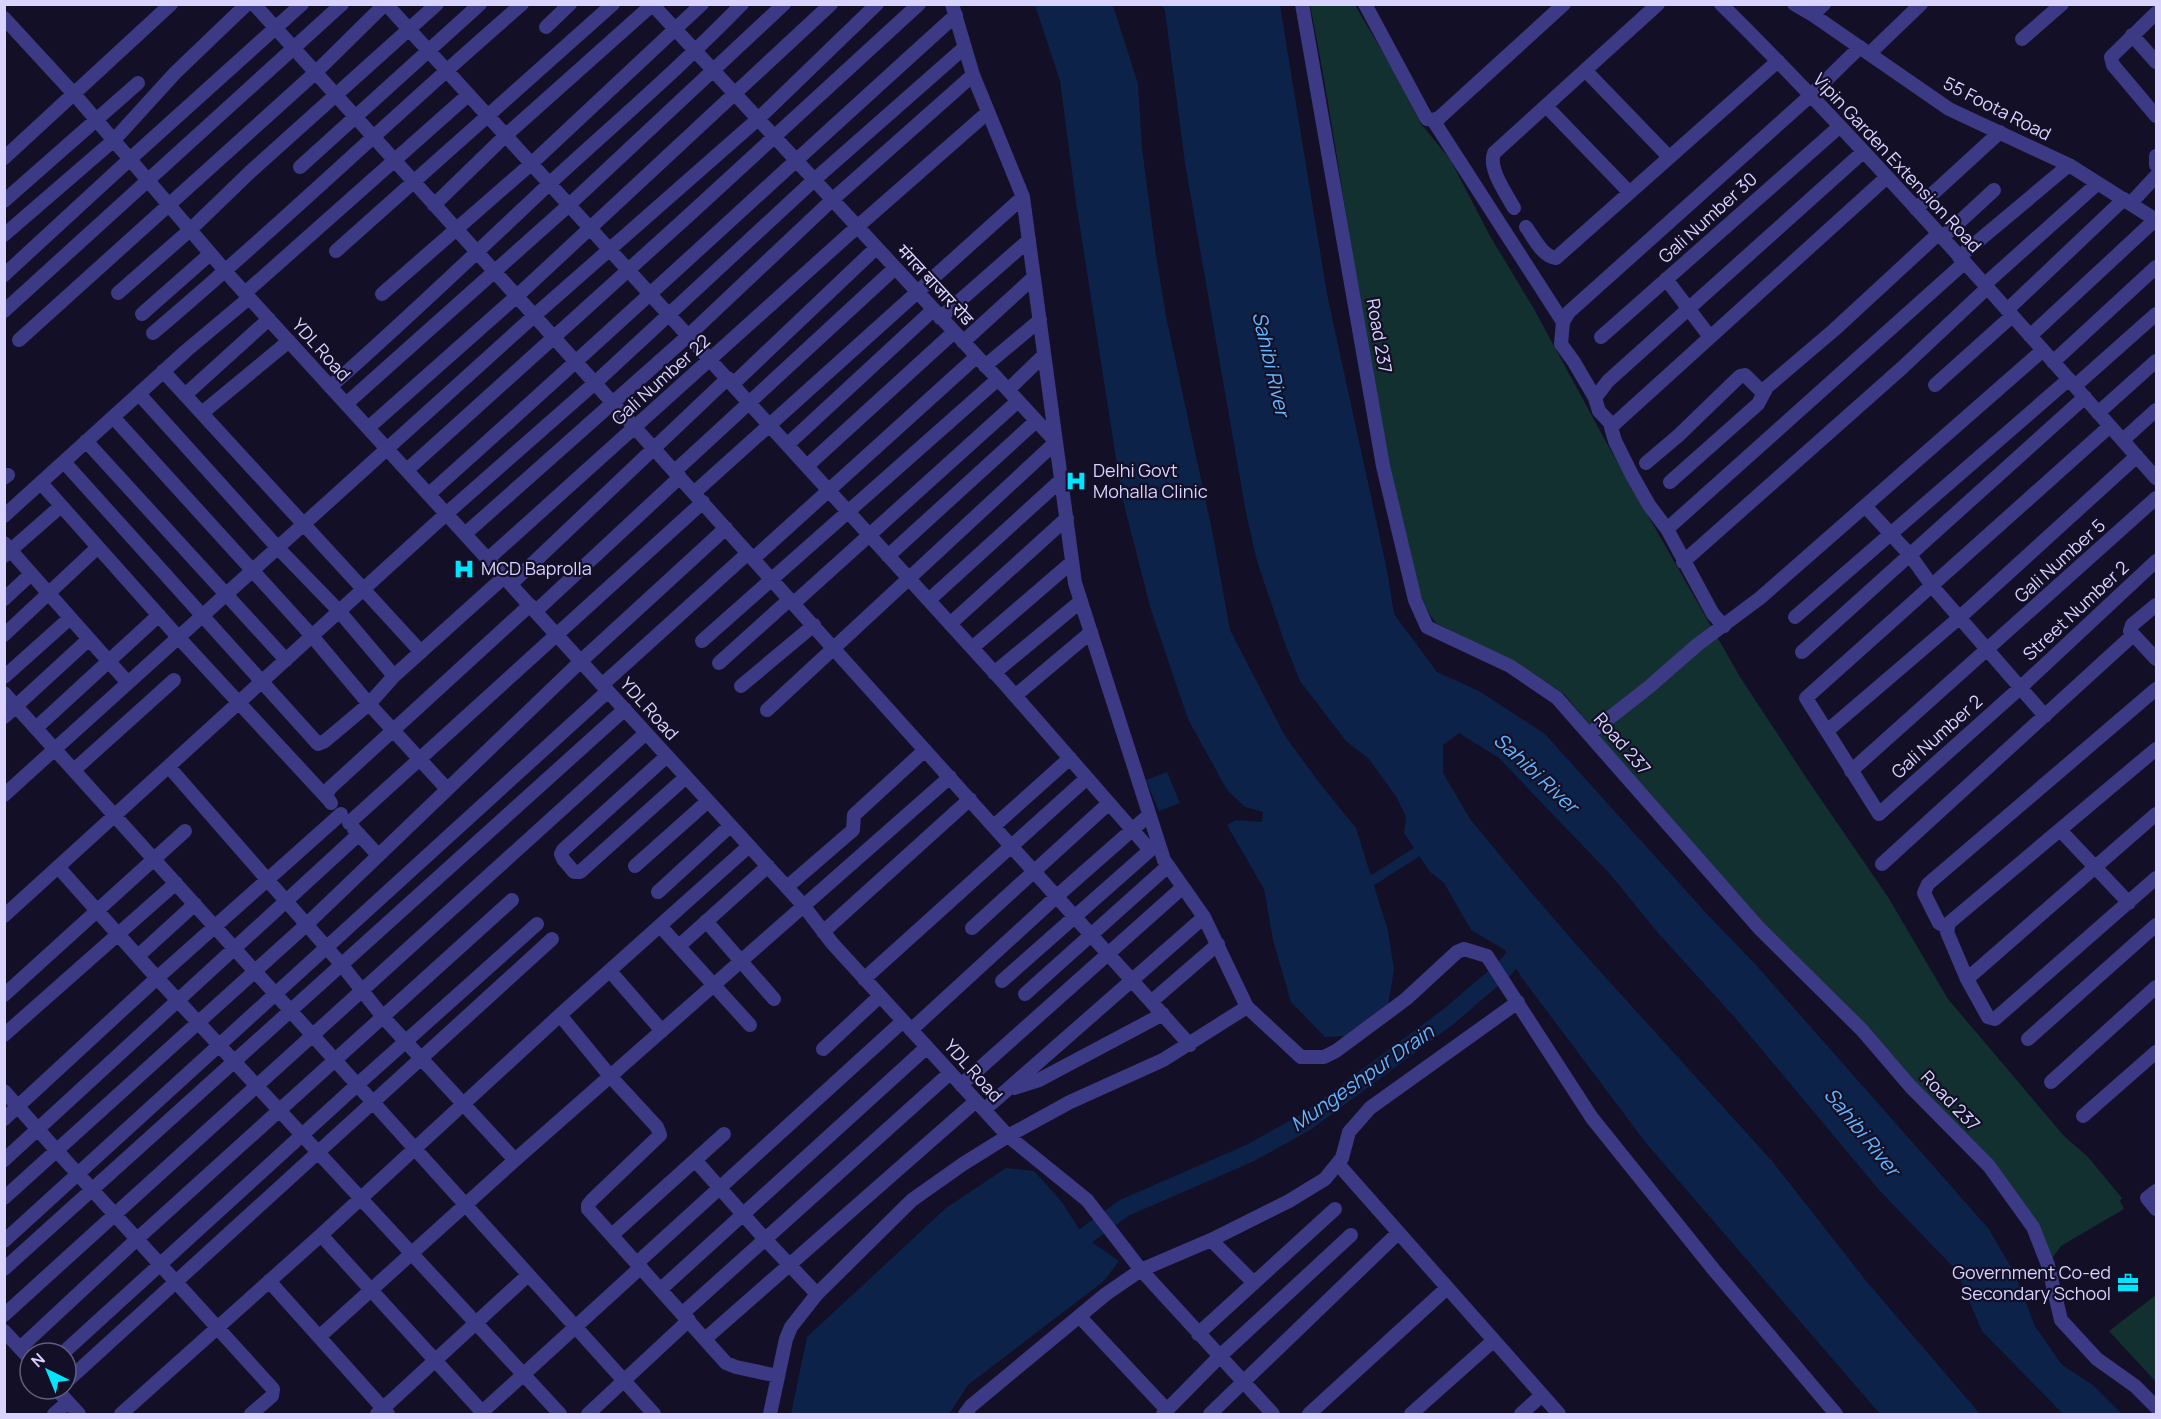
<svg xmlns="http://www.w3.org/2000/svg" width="2161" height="1419" font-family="Manrope,'Noto Sans Devanagari',sans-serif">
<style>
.green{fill:#12302f}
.water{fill:#0c2248}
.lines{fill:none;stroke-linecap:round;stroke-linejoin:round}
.canal{stroke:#0c2248;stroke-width:10}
.river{stroke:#0c2248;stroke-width:18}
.minor{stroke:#3d3a85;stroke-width:14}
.labels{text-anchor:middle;stroke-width:4.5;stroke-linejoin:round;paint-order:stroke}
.street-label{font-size:18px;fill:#d9d4ff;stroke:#130f26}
.poi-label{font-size:18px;fill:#d9d4ff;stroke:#130f26;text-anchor:start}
.water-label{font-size:20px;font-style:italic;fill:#62b6ff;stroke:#130f26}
</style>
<rect width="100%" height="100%" fill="#130f26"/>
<path class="green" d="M1310,5h45l36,61 30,58 29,35 40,77 44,73 71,131 135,237 69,105 79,115 60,102 116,137 24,21 34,41 -2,3 4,8 -63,37 -11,15 -18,-41 -274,-296 -194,-230 -42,-28 -86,-43c-21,-26 -27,-74 -35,-107 -40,-169 -57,-342 -91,-511z
M2156,1295v87l-47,-51z"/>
<path class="water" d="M1035,5h78l25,79 4,64 14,107 10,61 47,219 17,95 55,106 36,49 35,43 32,103 6,38 -6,37 -40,30 -23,1 -34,-35 -18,-62 -9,-51 -37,-64 9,-5 26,2 1,-10 -18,-5 -18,-17 -39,-71 -37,-109 -29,-113 -46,-295 -16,-121z
M1162,5h118l47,289 60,276 7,44 43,58 42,19 66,43 162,180 49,51 232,263 26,44 21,54 27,39 31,20 29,29h-59l-81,-83 -26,-61 -77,-80 -142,-170 -78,-86 -50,-61 -110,-115 -40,-25 -16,12v28l27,46 59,71 59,68 184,203 95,121 113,132h-100l-234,-271 -124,-165 -17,-28 -34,-20 -27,-47 -14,-11 -26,-39 2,-16 -9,-19 -28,-39 -23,-18 -46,-60 -16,-40 -27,-80 -11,-48 -61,-350 -20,-152z
M1167,772l13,31 -21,8 -13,-31z
M1006,1168l28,3 28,31 22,35 35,24 -15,20 -136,104 -19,29h-158l16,-77 139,-129z"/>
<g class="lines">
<path class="canal" d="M1360,878l13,2 44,-28"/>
<path class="river" d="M1065,1251l59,-43 126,-55 56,-31 142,-105 55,-47 23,-26 -2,-2"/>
<path class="minor" d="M254,4l936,1041
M386,4l618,679 146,167
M652,4l404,438 -289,268
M952,4l21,71 50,122 52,386 89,277 40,57 43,90 54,50h23l12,-6 70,-52 51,-47 7,-3 23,7 105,162 122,152 122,144
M1302,4l81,462 32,134 12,27 83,39 47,32 202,230 103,102 48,56 79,80 44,61 15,38 13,55 36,39 38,27 21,21
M1365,4l58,108 4,7 6,1 6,-2 125,-114
M1721,4c153,151 293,314 435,474
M1794,4l19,11 136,94 120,56 87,55
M2156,13l-45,44 2,8 43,51
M1813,15l11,-11
M4,18l71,77 158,185 570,625 29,38 176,193 79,64 54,70 132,144
M546,27l24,-23
M2132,35l24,27
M2022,39l40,-35
M1869,54l52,-50
M1585,70l84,87
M1546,106l83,86
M1433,120l130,202
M2156,156v9
M4,158l167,-154
M300,167l180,-163
M4,201l134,-118
M2131,203l25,-27
M434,205l71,-69 148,-132
M1514,208c-8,-15 -26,-39 -20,-55l164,-149
M1916,209l84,-77
M1526,227c8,11 16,29 30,31l222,-197
M4,235l110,-95 61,-67 72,-69
M1942,238l52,-48
M336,251l277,-247
M1959,257l110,-92
M4,275l126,-116 172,-155
M1666,279l44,58
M1984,285l114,-102
M118,293l72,-63 60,-58 187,-168
M245,293l223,-198
M382,294l149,-130 171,-160
M2007,310l117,-111
M4,311l338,-307
M142,314l68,-60
M940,318l89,-78
M153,333c126,-106 244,-221 369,-329
M2030,336l126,-117
M1601,337l238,-210
M19,340l296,-267 70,-69
M963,342l71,-65
M2053,362l103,-95
M985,366l55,-46
M163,371l258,281
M733,384l143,-136
M1935,385l77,-69
M2075,386l81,-72
M330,387c75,-66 146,-134 218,-202 65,-60 132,-117 194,-181
M1008,390l36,-35
M139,394l138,153 62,64 55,65
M185,395l84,-76
M1595,398l-21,-36 -13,-18 2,-22 6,-10 241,-216 50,-49
M346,404l223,-199 215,-201
M202,413l87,-72
M2098,413l58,-52
M113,417l199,219 57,68 78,85
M1612,425l-13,-14 -4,-13 13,-17 255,-229
M2110,426l-304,272 73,116 141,-126 136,-127
M368,428l149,-132 314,-292
M2123,440l33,-30
M86,441l200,219
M788,444l145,-134
M64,462l254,282 7,-3 44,-37 25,-28 110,-99
M1646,463l33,-28 61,-59 5,-1 18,18
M807,466l147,-134
M407,470l281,-254 231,-212
M675,471l219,-202
M4,478l4,-3
M1670,482l88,-78 9,-17 67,-57 104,-96
M41,483l137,154 149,161
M695,492l328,-295
M429,494c177,-158 351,-320 527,-479
M1865,506l45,49 22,31 113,130
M4,516l183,-166 62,-52
M1667,529l-18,-24 -17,-30 -17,-34 -4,-14 276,-250
M465,534l224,-199 143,-135 141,-125
M4,543l124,140
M4,556l57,-50
M888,556l148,-135
M754,558l222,-201
M488,559l369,-332 130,-114
M1683,562l220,-195 84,-79
M511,584l217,-206
M4,599l27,-25
M929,600l132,-120
M794,603l224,-202
M2156,605l-24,20 -2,6 26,28
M536,611l144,-134
M1795,617l274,-238
M950,624l117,-106
M1724,626l-11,-12 -46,-85 297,-266
M4,635l94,-88
M702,641l296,-262
M972,648l100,-86
M1802,652l283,-255
M719,663l71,-64
M994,673l87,-72
M4,677l66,-59
M602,685l146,-132
M741,686l73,-61
M4,693l650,721
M1015,696l76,-64
M4,717l85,-78
M36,728l123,-113
M1827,731l132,-113 178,-162
M1589,734l60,-47 48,-42 63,-47 283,-248
M2156,749l-207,174 -2,9 20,47 189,-165
M667,756l-104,94 -2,4 2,5 11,13h6l106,-95
M169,767l172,197 42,53 132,143
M74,770l100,-90
M1851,771l305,-273
M4,795l531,-480 223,-196 119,-115
M331,803l-5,-7 4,-8 200,-183
M349,823l354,-321
M994,826l76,-68
M354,829l24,26
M2060,830l69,73
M1882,864l251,-229
M635,866l73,-65
M59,868l98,110 403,436
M787,887l66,-57 1,-15 71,-65
M658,892l72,-66
M4,916l442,-402 150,-132 218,-202 151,-133
M706,921l68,78
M661,927l89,98
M1946,927l-7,-4 -15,-30 4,-9 228,-195
M972,928l137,-125
M823,932l147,-133
M679,946l89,-80
M138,956l57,-52
M610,971l52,60
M864,979l223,-201
M1967,979l21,38 7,2 161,-141
M1002,981l155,-137
M1025,994l143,-128
M4,995l181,-164
M1152,1001l66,-57
M560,1015l50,61 47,51 3,8 -68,65 -4,5v4l138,154 10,4 42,9
M911,1030l146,-134 92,-81
M4,1035l172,-152
M2028,1039l128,-114
M823,1049l57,-53
M2051,1082l105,-95
M961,1085l222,-198
M1014,1088l25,-8 124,-66
M4,1091l53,60 216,238 -1,7 -21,18
M984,1110l220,-193
M2083,1116l73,-64
M4,1119l153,-141 184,-164
M4,1160l355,-326
M695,1160l69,78 53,56
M1338,1164l221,250
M2156,1191l-9,7 9,11
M4,1198l302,-273 275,-264 145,-133
M321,1235l163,179
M612,1235l112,-101
M1211,1240l43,43
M4,1241l604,-550
M637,1263l266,-242
M4,1269l621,-560
M269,1281l119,133
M661,1289l266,-242
M683,1313l267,-240
M4,1315l642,-582
M1079,1316l88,94
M4,1331l26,28
M1198,1334l137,-125
M319,1337l196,-177 435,-383
M705,1339l271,-238
M20,1348l117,-109 375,-339
M63,1353l295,-269 179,-160
M66,1382l486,-443
M56,1389l23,25
M54,1414l14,-12
M121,1414l200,-179 239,-220 189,-169
M377,1414l151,-139
M480,1414l161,-147
M588,1414l101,-94
M770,1414l16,-75 5,-12 26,-33 95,-94 51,-36 45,-28 62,-34 93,-42 84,-53
M965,1414l6,-8 135,-112 35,-24 70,-30 78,-39 36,-22 17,-21 7,-26 21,-24 148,-106
M1163,1414l56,-57 132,-122
M1210,1414l188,-181
M1309,1414l138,-126
M1411,1414l82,-73
M1521,1414l21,-19"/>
</g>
<defs>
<symbol id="hospital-bare" viewBox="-9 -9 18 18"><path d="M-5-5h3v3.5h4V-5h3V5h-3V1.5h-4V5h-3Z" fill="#00e5ff" stroke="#130f26" stroke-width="2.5" paint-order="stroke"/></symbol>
<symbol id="office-bare" viewBox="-9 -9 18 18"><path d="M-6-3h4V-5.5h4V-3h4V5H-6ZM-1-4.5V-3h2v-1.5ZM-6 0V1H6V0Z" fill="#00e5ff" stroke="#130f26" stroke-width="2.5" paint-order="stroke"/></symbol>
</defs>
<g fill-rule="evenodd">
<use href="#hospital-bare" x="1061" y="466" width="30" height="30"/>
<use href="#hospital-bare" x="449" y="554" width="30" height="30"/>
<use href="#office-bare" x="2113" y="1268" width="30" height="30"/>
</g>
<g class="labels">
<g class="street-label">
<text transform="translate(1997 109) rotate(27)" y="6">55 Foota Road</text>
<text transform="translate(1897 163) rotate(47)" y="6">Vipin Garden Extension Road</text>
<text transform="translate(1708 218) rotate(-42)" y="6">Gali Number 30</text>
<text transform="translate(935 285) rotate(47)" y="6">मंगल बाजार रोड</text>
<text transform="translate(1379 336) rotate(80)" y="6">Road 237</text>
<text transform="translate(321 350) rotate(48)" y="6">YDL Road</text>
<text transform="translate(661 380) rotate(-42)" y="6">Gali Number 22</text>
<text transform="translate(2060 561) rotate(-42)" y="6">Gali Number 5</text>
<text transform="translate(2076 611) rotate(-43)" y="6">Street Number 2</text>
<text transform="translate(649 709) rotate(48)" y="6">YDL Road</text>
<text transform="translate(1937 737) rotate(-42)" y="6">Gali Number 2</text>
<text transform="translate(1622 744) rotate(49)" y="6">Road 237</text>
<text transform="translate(973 1071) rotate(48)" y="6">YDL Road</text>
<text transform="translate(1950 1101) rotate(46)" y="6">Road 237</text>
</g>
<g class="poi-label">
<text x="1093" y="477">Delhi Govt<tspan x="1093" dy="21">Mohalla Clinic</tspan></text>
<text x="481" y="575">MCD Baprolla</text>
<text x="2111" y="1279" text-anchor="end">Government Co-ed<tspan x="2111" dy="21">Secondary School</tspan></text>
</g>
<g class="water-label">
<text transform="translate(1271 364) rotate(77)" y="7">Sahibi River</text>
<text transform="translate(1536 773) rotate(43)" y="7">Sahibi River</text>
<text transform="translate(1362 1078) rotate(-35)" y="7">Mungeshpur Drain</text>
<text transform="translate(1862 1132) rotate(51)" y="7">Sahibi River</text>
</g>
</g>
<rect width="2161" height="1419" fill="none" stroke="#d9d4ff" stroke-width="12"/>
<g transform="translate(48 1371) rotate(317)"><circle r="28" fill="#130f26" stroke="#625e7d" stroke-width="1.5"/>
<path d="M0-4.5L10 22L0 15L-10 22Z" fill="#00e5ff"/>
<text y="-9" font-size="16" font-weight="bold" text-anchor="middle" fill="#d9d4ff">N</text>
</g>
</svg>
